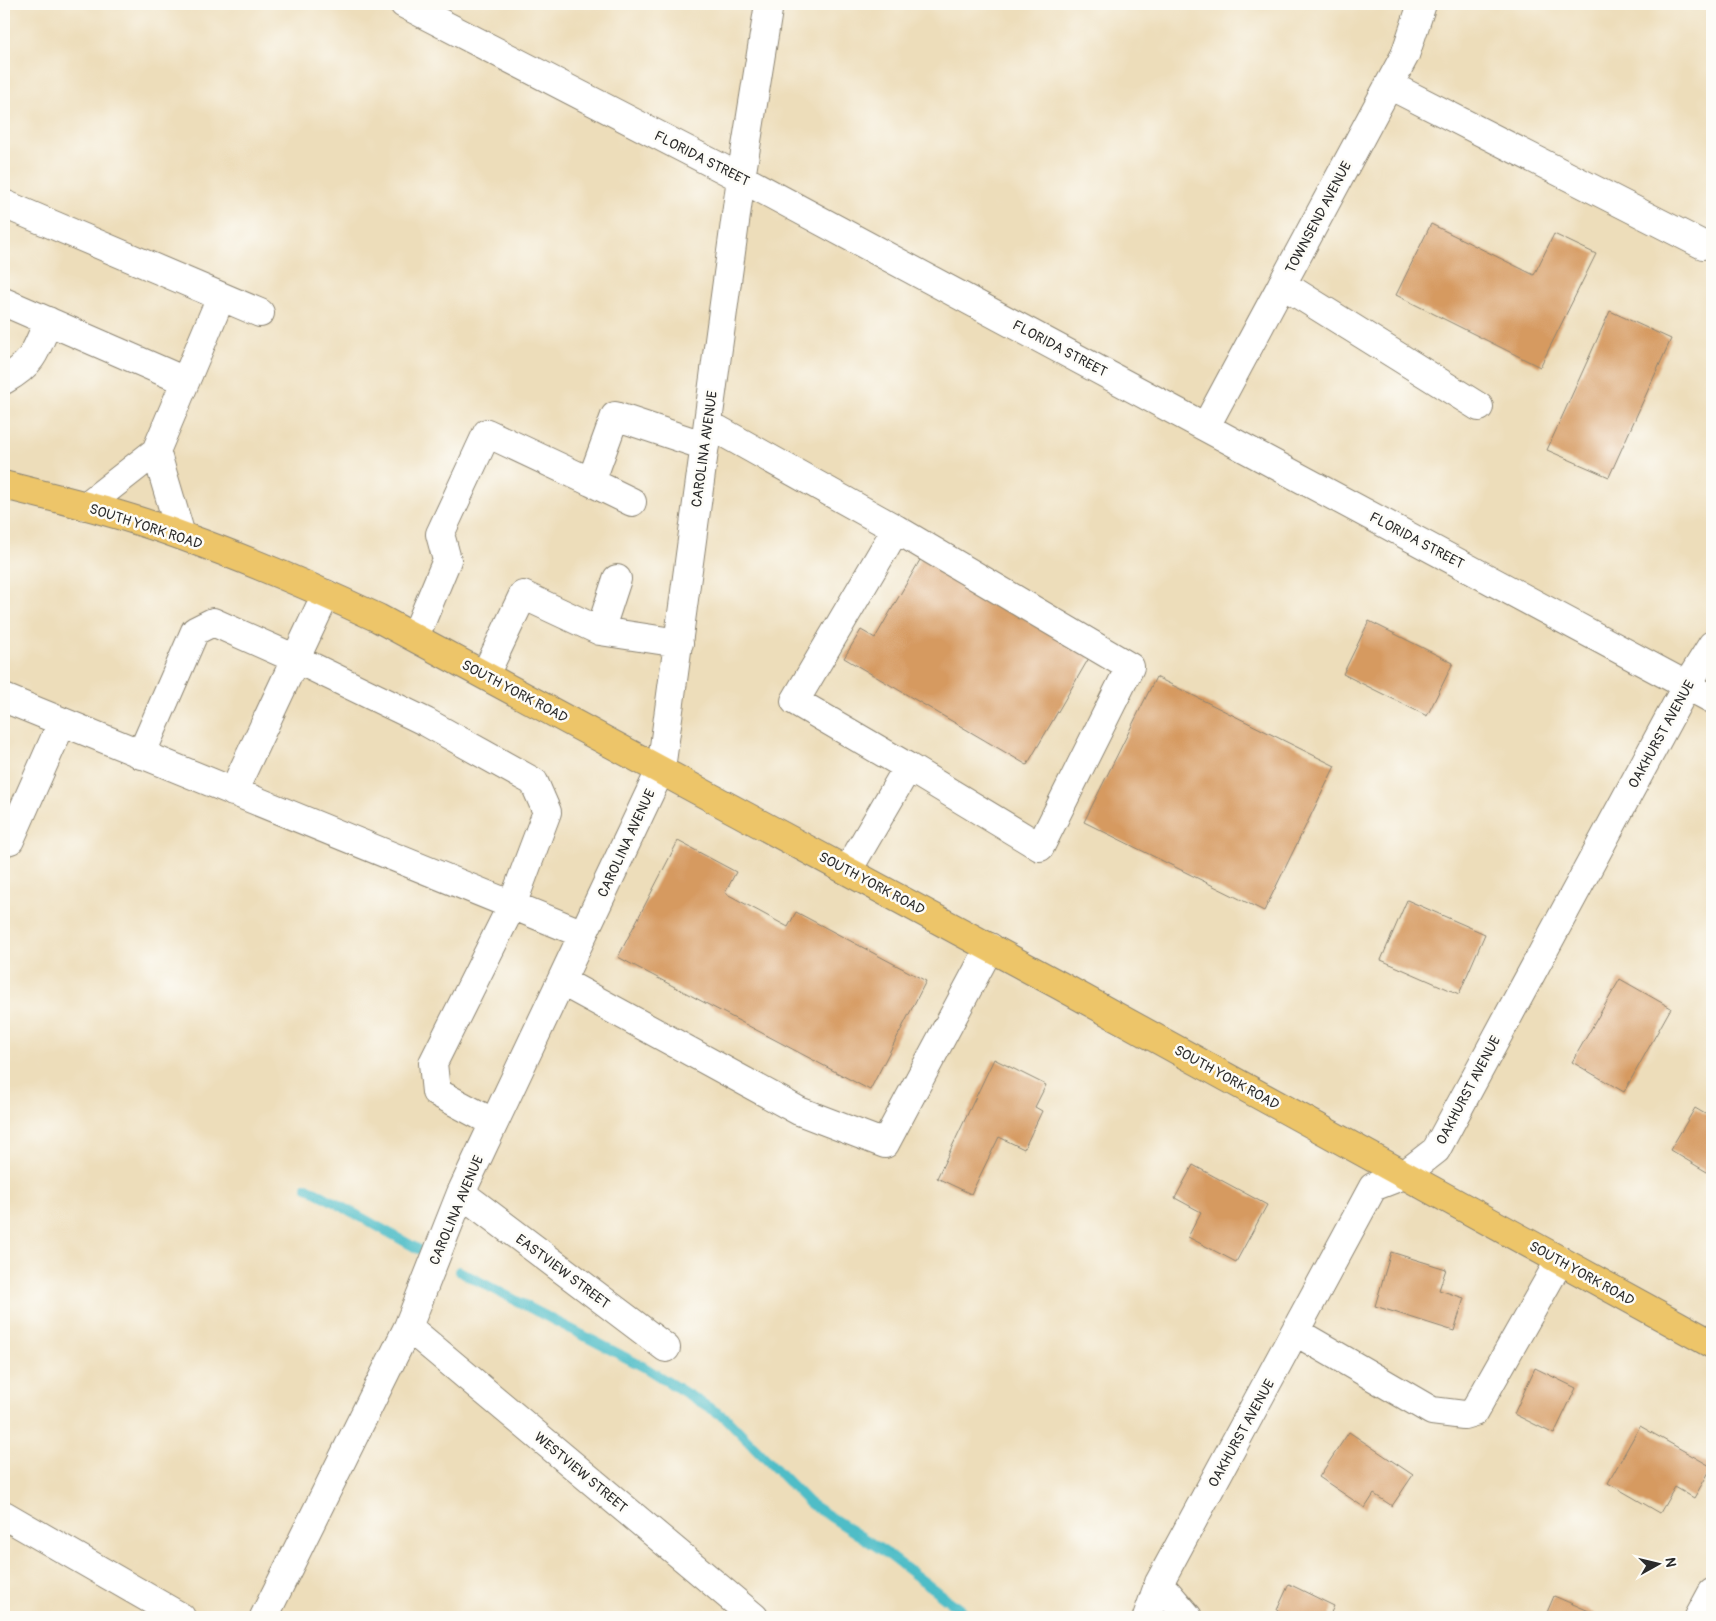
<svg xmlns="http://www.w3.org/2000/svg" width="1716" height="1621" font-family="Pangolin,sans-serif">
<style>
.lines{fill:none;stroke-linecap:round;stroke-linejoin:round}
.stream{stroke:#4fbdc7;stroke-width:10}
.building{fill:#d69a60}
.minor-casing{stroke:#8c8472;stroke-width:30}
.major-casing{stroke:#8c8472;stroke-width:30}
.minor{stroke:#fff;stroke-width:28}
.major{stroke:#edc569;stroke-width:28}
.labels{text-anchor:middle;stroke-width:5;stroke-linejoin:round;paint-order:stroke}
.street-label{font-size:14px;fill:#2b2b2b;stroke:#fdfcf7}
</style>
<rect width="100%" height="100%" fill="#fdfcf7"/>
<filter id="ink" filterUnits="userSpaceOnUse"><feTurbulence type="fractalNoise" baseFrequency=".02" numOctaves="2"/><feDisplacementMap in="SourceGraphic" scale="10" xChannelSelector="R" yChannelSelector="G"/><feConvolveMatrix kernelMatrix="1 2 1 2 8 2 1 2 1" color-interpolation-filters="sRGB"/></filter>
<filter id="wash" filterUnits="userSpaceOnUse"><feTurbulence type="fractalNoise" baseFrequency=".0096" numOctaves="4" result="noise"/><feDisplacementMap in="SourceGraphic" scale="20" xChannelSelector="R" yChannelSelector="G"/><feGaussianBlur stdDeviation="1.12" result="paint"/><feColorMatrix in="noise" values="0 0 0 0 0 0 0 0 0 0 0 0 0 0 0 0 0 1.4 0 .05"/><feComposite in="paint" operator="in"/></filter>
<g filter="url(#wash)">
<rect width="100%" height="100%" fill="#edddba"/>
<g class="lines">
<path class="stream" d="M307,1187l111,62
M459,1271l185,96 82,51 83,85 76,49 85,65"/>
</g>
<g id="blocks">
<path class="building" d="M1431,224l103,51 20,-41 42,20 -56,113 -144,-72z
M1610,311l61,28 -62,138 -62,-27z
M924,553l169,98 -66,114 -183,-107 17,-28 14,8z
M1369,621l84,42 -26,53 -84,-42z
M1156,677l179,89 -71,145 -180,-89z
M678,841l58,31 -11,21 63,34 8,-15 130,69 -56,109 -252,-133z
M1407,900l78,34 -26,60 -78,-34z
M1620,979l51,29 -47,84 -52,-30z
M994,1059l52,26 -11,22 7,4 -18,38 -25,-12 -28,57 -34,-16z
M1695,1108l17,10v57l-42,-25z
M1193,1165l74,40 -31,57 -48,-25 13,-25 -26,-14z
M1391,1252l55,17 -7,21 25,8 -10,33 -79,-25z
M1535,1368l41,20 -22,46 -40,-20z
M1640,1426l72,41 -18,31 -19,-11 -15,26 -52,-30z
M1349,1432l64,43 -21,31 -18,-12 -9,14 -46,-31z
M1289,1584l45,22 -5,11h-37l-15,-7z
M1554,1596l49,21h-58z"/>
</g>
</g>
<g filter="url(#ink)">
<use href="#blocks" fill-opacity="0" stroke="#8c8472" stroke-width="1"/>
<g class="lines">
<defs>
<path id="minor" d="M404,4l337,174 971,521
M1389,85l314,160
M4,204l256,109
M1282,284l197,123
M4,302l181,79
M4,380c29,-16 32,-29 44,-59
M708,424l188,105 -101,172 113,66 -60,103
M1206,426l199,-371 17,-51
M156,451l65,-154
M591,482l41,20
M86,506l70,-55 25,84
M896,529l234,138 -90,180 -132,-80
M600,631l17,-52
M415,637l32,-77 -7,-26 47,-101 104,49 24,-66 90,30
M485,675l38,-80 77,36 79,12
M4,698l579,236
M141,755l54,-124 18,-9 83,37 130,63 108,60 13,30 -35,93 -79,158 3,29 58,31
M233,792l93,-198
M4,842l6,-2 52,-118
M561,981l238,130 86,33 105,-197
M461,1193l205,155
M408,1327l346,290
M1296,1332l136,79 32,4 10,-3 86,-152
M4,1515l177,102
M1159,1583l29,34
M264,1617l144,-290 53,-134 200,-424 80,-591 28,-174
M1147,1617l12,-34 214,-396 31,-12 32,-25 251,-465 25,-40
M1699,1617l13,-24"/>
<path id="major" d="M4,485c60,15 120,29 178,51 67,24 132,52 196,82l681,367 653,359"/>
</defs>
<use href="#minor" class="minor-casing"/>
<use href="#major" class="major-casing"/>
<use href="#minor" class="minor"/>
<use href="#major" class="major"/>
</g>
</g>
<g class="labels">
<g class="street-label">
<text transform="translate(702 158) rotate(27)" y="5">FLORIDA STREET</text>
<text transform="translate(1318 217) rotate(-62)" y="5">TOWNSEND AVENUE</text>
<text transform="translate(1060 348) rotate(28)" y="5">FLORIDA STREET</text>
<text transform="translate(704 449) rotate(-82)" y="5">CAROLINA AVENUE</text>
<text transform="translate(146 526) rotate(18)" y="5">SOUTH YORK ROAD</text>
<text transform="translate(1417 540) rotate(28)" y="5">FLORIDA STREET</text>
<text transform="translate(515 691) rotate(28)" y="5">SOUTH YORK ROAD</text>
<text transform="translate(1661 734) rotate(-61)" y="5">OAKHURST AVENUE</text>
<text transform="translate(626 843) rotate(-65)" y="5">CAROLINA AVENUE</text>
<text transform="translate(872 883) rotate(28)" y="5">SOUTH YORK ROAD</text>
<text transform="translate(1227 1077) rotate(29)" y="5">SOUTH YORK ROAD</text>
<text transform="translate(1468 1090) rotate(-62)" y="5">OAKHURST AVENUE</text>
<text transform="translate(456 1210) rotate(-67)" y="5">CAROLINA AVENUE</text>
<text transform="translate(563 1271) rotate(37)" y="5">EASTVIEW STREET</text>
<text transform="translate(1582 1273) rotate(29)" y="5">SOUTH YORK ROAD</text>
<text transform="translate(1241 1433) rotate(-61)" y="5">OAKHURST AVENUE</text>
<text transform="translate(581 1472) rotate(40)" y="5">WESTVIEW STREET</text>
</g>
</g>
<rect width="1716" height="1621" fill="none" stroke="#fdfcf7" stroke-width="20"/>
<g transform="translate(1658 1564) rotate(82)" stroke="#fdfcf7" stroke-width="4" paint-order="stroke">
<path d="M0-4L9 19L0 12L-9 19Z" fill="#2b2b2b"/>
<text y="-8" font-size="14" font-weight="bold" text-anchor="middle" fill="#2b2b2b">N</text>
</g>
</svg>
